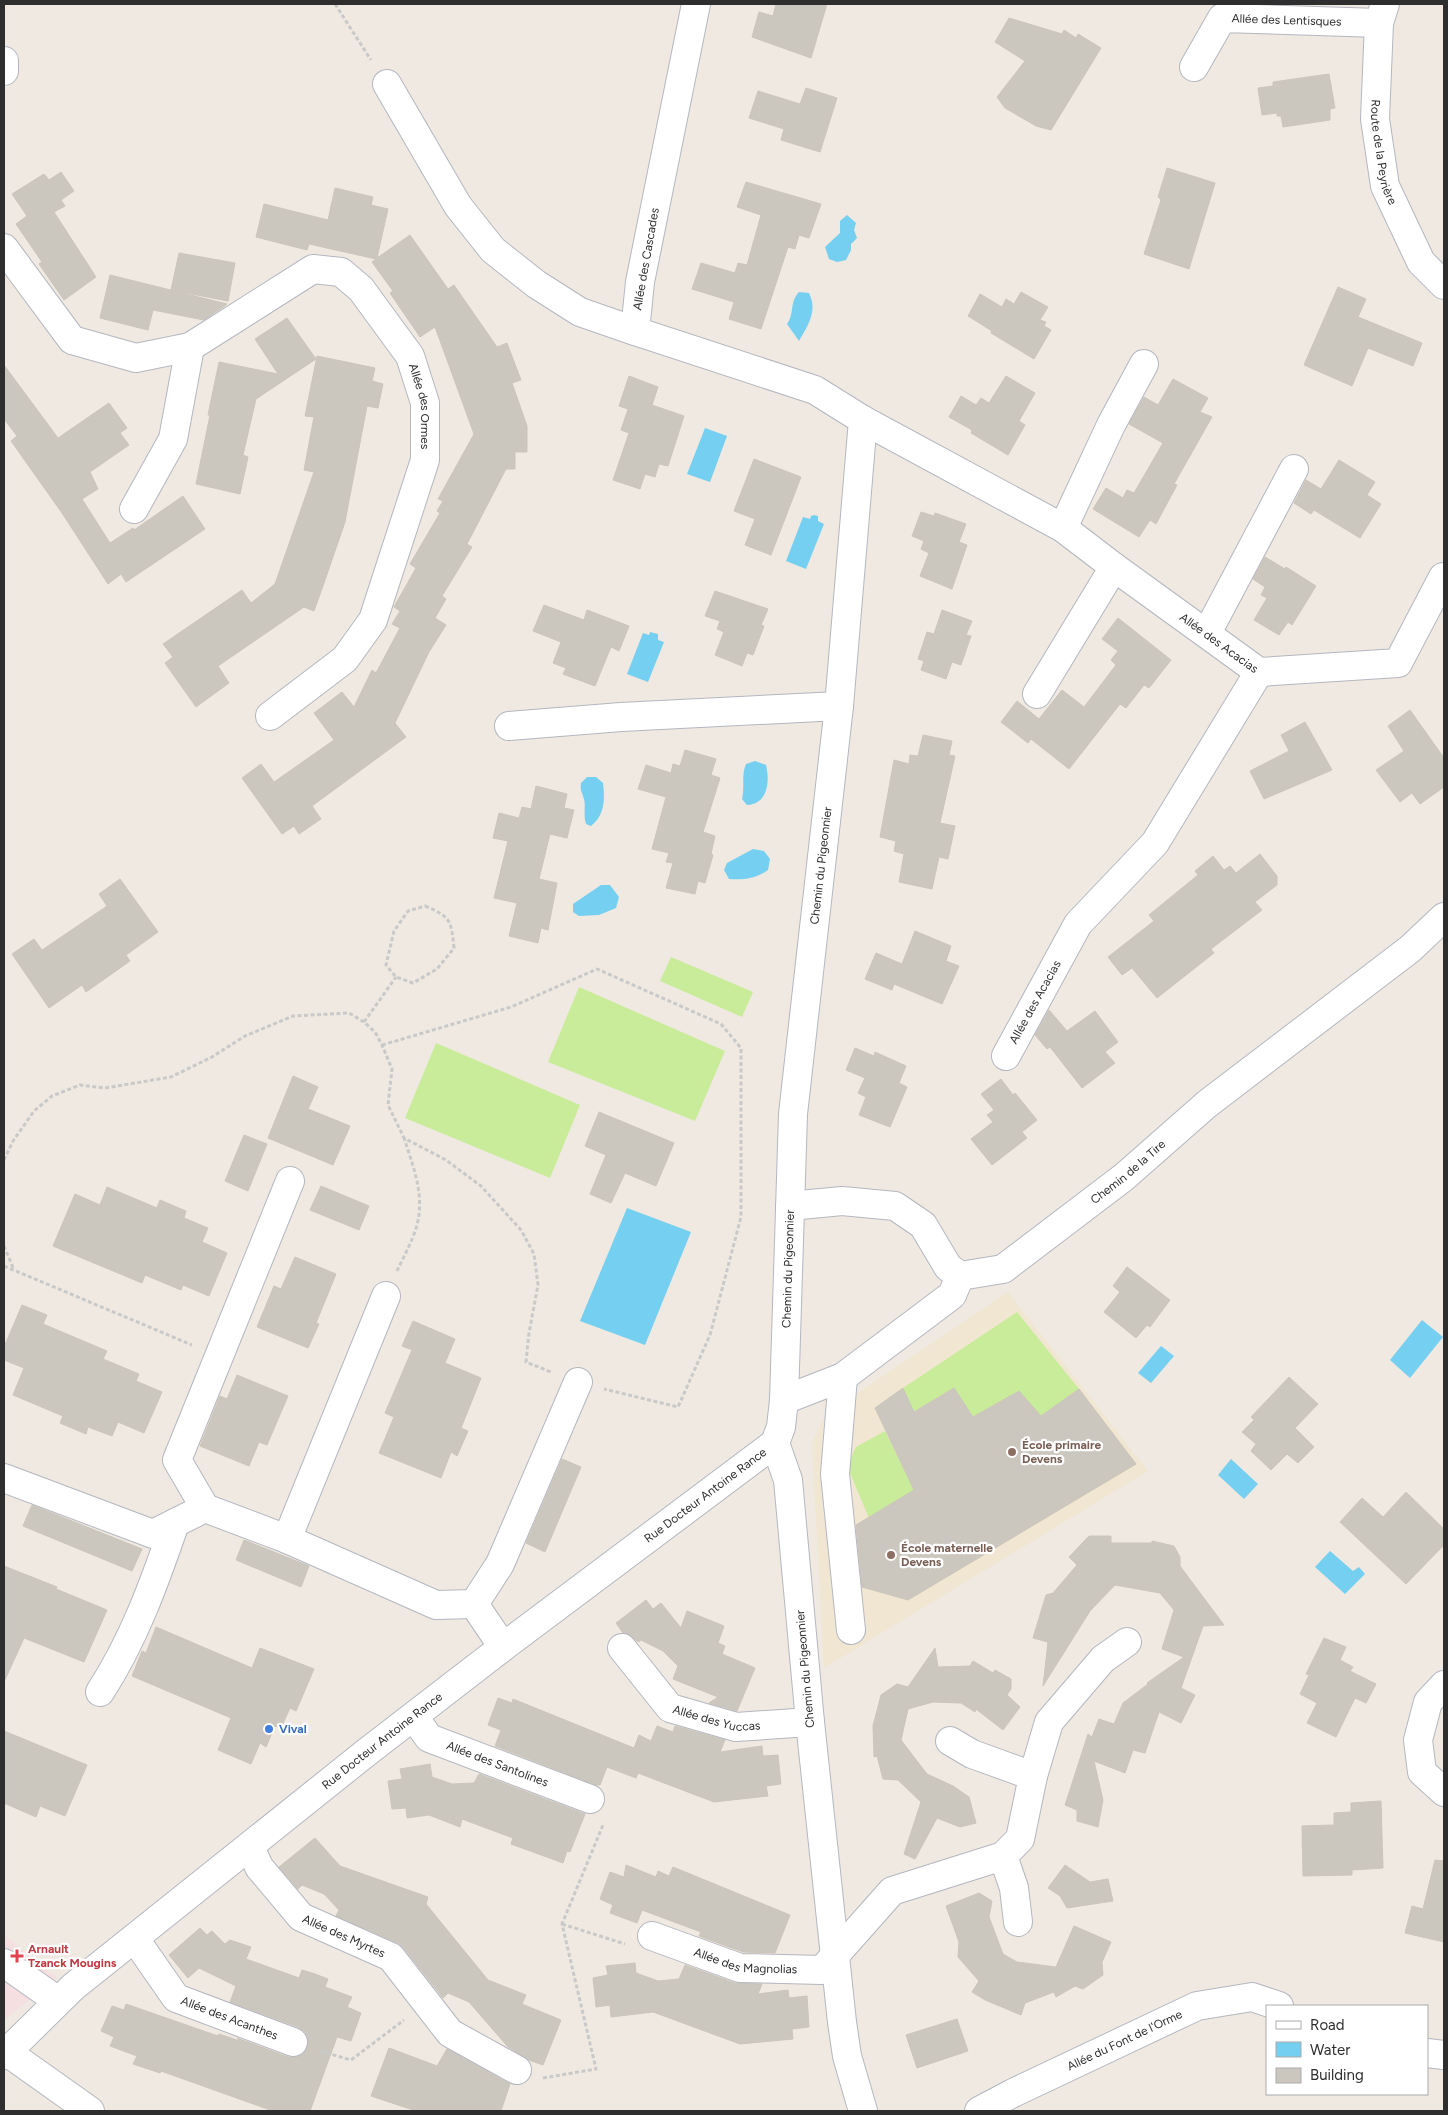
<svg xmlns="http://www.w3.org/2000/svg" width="1448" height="2115" font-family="Figtree,sans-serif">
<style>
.education{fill:#f0e6d1}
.medical{fill:#f5dfe0}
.pitch{fill:#c9ec9a}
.water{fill:#75cff0}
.building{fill:#cbc7bf;stroke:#cbc5ba}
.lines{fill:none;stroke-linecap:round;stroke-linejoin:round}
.minor-casing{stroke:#b4b7c1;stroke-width:30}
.path{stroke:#c9c9c9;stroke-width:3;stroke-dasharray:4 2.5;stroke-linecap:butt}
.minor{stroke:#fff;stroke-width:28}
.education-dot{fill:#8d6e63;stroke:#fff;stroke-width:2}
.shop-dot{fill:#3f7fe0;stroke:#fff;stroke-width:2}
.health-dot{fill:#e0444e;stroke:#fff;stroke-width:2}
.labels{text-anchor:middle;stroke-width:4.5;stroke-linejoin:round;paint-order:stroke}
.street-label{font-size:12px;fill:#2e2e2e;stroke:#fff}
.education-label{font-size:12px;font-weight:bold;fill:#785e54;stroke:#fff;text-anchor:start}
.shop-label{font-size:12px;font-weight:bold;fill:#366cbe;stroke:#fff;text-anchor:start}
.health-label{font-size:12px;font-weight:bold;fill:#be3a42;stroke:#fff;text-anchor:start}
</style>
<rect width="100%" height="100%" fill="#efe9e1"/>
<path class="education" d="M1008,1292l140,179 -324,197 -12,-224 13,-29z"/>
<path class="medical" d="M4,1935l53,43 -53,42z"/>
<path class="pitch" d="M671,957l82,35 -11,25 -82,-36z
M579,987l146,64 -30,70 -147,-59z
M436,1043l144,62 -30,73 -145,-60z
M1017,1312l62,77 -38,27 -68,1 -19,-29 -40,24 -11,-24z
M885,1431l29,59 -45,28 -22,-52 9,-19z"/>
<path class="water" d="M847,215l9,8 -2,7 3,8 -6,6v6l-5,10 -9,2 -8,-3 -4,-12 15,-14v-12z
M799,292l10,1c9,18 -1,32 -10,48l-12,-17c8,-11 2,-21 12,-32z
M705,428l22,8 -17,46 -23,-8z
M814,515l4,1v5l6,3 -18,45 -20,-8 17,-44 7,2 1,-3z
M650,632l8,2v6l6,2 -16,40 -21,-8 16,-41 6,2z
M755,761l11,4c4,16 2,39 -19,40l-5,-6c3,-13 -1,-24 4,-35z
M587,777h9l7,6c2,16 2,32 -12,43l-5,-2c-3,-10 0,-18 -2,-25 -2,-7 -4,-8 -3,-16z
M753,849l11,2 6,8 -2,11c-13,9 -24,10 -39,9l-5,-9 3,-7z
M601,885h9l9,12 -3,11 -17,7 -20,1 -6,-4v-8z
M627,1208l64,24 -46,113 -65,-24z
M1422,1320l21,17 -33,41 -20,-18z
M1161,1346l13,10 -23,27 -13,-10z
M1231,1459l27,25 -14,15 -26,-24z
M1330,1551l23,20 6,-4 6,7 -20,20 -30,-27z"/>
<path class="building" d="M776,4h51l-16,54 -59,-21 7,-25 14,4z
M1009,18l53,16 2,-4 12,8 2,-4 23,14 -50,82 -15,-4 -31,-18 -8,-11 28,-36 -30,-19z
M1329,74l6,34 -5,1v11l-47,7 -2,-11h-4v-3l-15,2 -4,-27 15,-2v-4z
M806,88l31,10 -17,54 -39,-12 3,-11 -35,-11 9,-27 42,13z
M1167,168l48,15 -26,86 -45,-15 17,-54 -3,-3z
M61,172l13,19 -13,9 4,6 -11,6 42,65 -32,23 -25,-36 3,-2 -26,-38 11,-8 -15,-22 32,-20 5,6z
M746,182l75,22 -12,34 -10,-3 -4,14 -7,-2 -27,82 -32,-10 5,-17 -42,-13 9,-26 34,10 3,-10 9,2 14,-50 -24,-8z
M335,188l38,9 -2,8 17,4 -11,49 33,-23 38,54 6,-4 43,62 10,-4 14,37 -9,3 15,43v26h-12v17h-9l-39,75 5,3 -30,49 4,3 -11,19 11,7 -17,27 -34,71 11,14 -94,69 9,13 -22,15 -5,-8 -12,8 -40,-56 19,-14 13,18 60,-42 -20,-27 28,-21 12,15 18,-37 4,3 24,-45 -8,-4 8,-13 -6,-4 22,-39 -6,-4 30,-51 -3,-2 6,-10 -5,-2 36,-65 -39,-107 -15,10 -30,-44 3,-2 -21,-29 4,-3 -67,-15 -2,6 -51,-13 8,-33 64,16z
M179,253l56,10 -7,38 -57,-11z
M110,275l117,29 -1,1 -22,15 -51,-10 -5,20 -48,-12z
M1338,287l28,12 -8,18 64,26 -9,23 -45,-18 -16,38 -48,-21z
M1021,292l27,15 -8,13 6,2 -2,4 7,4 -17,29 -43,-26 1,-2 -24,-15 12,-22 22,13 4,-8 8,5z
M287,318l29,41 -60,40 -13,56 5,2 -8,37 -44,-10 14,-69h-2l11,-53 59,12 -23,-35z
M317,356l58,12 -3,13 11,3 -5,24 -11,-2 -22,116 -21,61 -10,28 -10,-4 -86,59 11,17 -33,24 -31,-44 8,-6 -10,-13 79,-54 9,13 24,-19 39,-112 -10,-2 10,-53 -9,-1z
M4,365l54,73 51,-35 18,25 -7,5 9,12 -39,27 8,17 -16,10 28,44 23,-15 1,2 49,-34 22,33 -79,53 -5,-8 -13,10 -46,-71 -51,-72 6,-5 -13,-17z
M629,376l29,11 -6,18 32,11 -16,50 -9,-2 -4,13 -10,-3 -5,15 -27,-9 16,-47 -8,-3 7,-21 -9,-3z
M1006,376l29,17 -16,28 6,4 -17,30 -37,-22 1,-3 -23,-13 12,-21 15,9 5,-7 8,5z
M1173,379l35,19 -8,14 12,5 -38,67 3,1 -21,39 -6,-4 -11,17 -46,-28 13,-21 17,10 4,-8 7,3 29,-50 -34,-19 15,-27 14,8z
M754,459l47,18 -30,78 -26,-10 10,-26 -21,-8z
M1339,460l36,22 -8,13 14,9 -21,34 -46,-28 -3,4 -17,-11 12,-23 15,9z
M921,512l13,4 1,-3 31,11 -7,18 8,3 -15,44 -32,-13 9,-23 -8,-4 3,-8 -12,-5z
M1265,557l20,12 1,-2 30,19 -24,39 -4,-3 -9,13 -25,-15 13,-22 -6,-3 4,-8 -12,-8z
M715,591l53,18 -7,16 3,1 -11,29 -6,-2 -5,13 -27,-11 9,-23 -7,-3 3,-8 -15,-5z
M544,605l40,15 3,-10 42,16 -10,25 -8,-4 -16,39 -32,-12 3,-6 -13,-5 8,-21 -28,-11z
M942,610l30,11 -6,14 5,1 -10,29 -9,-3 -6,17 -25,-9 3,-9 -6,-2 9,-27 7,2z
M1118,618l53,42 -22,28 -5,-3 -18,23 -6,-4 -51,65 -38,-30 -3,4 -27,-21 16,-21 22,18 23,-29 22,17 32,-42 -5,-5 7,-9 -16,-12z
M1410,710l34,48v29l-24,17 -8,-11 -12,9 -24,-32 28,-19 -16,-25z
M1305,722l27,48 -68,29 -14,-28 39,-20 -8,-16z
M923,735l29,6 -3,14 6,1 -15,67 15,3 -7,33 -9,-2 -7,32 -33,-7 5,-28 -10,-3 2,-10 -16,-4 14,-77 15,4 1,-9 8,1z
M685,750l31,9 -5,16 9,3 -17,54 12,4 -4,18 2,1 -8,28 -7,-2 -3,13 -29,-6 7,-25 -7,-1 3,-9 -17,-4 14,-52 -28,-8 8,-24 25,8 2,-9 7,2z
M536,786l31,8 -3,14 10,2 -7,28 -17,-4 -11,45 18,4 -9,47 -7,-2 -3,15 -29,-7 8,-33 -23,-5 14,-57 -15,-3 6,-25 20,5 3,-11 9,2z
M1260,854l17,22v9l-22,17 7,8 -51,39 3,4 -57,45 -25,-30 -10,7 -14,-18 46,-36 -5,-6 49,-40 -3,-4 18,-15 11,14 6,-4 6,7z
M120,879l38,53 -32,23 4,6 -44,31 -4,-7 -33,23 -37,-54 22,-15 8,11 65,-44 -8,-12z
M915,931l36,15 -5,15 13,5 -17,38 -48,-20 -2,6 -27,-11 11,-26 26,11z
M1049,1010l18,21 28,-20 23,31 -13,10 10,11 -33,25 -32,-41 -3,2 -12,-14z
M855,1048l19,8 1,-4 31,14 -7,17 8,4 -17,40 -31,-12 7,-18 -8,-4 7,-15 -19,-8z
M293,1076l25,11 -10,22 42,17 -17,39 -65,-27z
M1001,1079l12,16 2,-2 22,27 -15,12 5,6 -35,27 -21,-26 22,-17 -6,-7 7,-5 -13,-16z
M599,1112l75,31 -18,43 -31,-13 -14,30 -21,-9 16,-39 -21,-9z
M244,1135l23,9 -19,47 -23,-10z
M321,1186l48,20 -10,24 -49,-20z
M107,1187l50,21 3,-8 26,11 -2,7 24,10 -6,14 25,11 -18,43 -26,-11 -2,5 -36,-15 -3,8 -89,-37 22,-52 25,11z
M295,1257l41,17 -20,49 3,1 -11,24 -51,-21 17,-41 7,3z
M1127,1267l43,33 -20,27 -3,-2 -11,13 -32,-26 16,-20 -7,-6z
M22,1305l25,10 -4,9 64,27 -4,8 36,15 -3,7 26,11 -18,41 -26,-11 -6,14 -24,-9 -2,7 -26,-11 3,-7 -50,-21 11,-27 -20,-8v-13z
M413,1321l42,18 -10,24 36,15 -20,50 7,3 -11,25 -6,-4 -10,26 -62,-25 15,-36 -9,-4 27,-63 -10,-4z
M237,1375l51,21 -21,49 -8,-3 -10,24 -49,-20 20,-50 7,3z
M1289,1377l29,27 -23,24 19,19 -16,16 -11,-9 -16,16 -20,-19 5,-7 -14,-12 12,-12 -3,-3z
M903,1388l11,24 40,-24 19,29 46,-26 22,25 38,-27 57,75 -228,136 -46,-13 -6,-62 58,-35 -39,-82z
M562,1459l19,8 -36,85 -19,-9z
M1406,1492l38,37v16l-38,39 -66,-62 22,-24 21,19z
M32,1505l110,44 -10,22 -109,-45z
M1089,1536h22v7h41v-2l22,5 6,11v9l44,59 -21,1 -22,62 14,7 -14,28 -22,-11 -14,41 -12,-3 -8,23 -31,-12 9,39 -5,27 -21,-6v-11l-12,-5 23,-71 4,3 7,-18 15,5 9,-21 25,-19 -1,-1 37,-26 -22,-8 12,-39 -14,-17 -45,-8 -25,26 -47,75 5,-44 -15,-4 13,-43 7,-2 24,-28 -8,-8z
M244,1540l65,26 -8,21 -65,-27z
M4,1566l53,21 -1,2 51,21 -23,52 -60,-24 -20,44z
M646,1600l7,9 8,-6 20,25 6,-17 37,15 -6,17 7,3 -3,8 33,14 -18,43 -28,-8 9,-6 -45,-18 5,-13 -15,-15 -22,-11 -3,2 -10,-8 -5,-1 -7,-10z
M156,1627l96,41 8,-20 54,21 -18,42 -6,-3 -9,20 -6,-2 -9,21 -6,-4 -9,21 -33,-14 13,-32 -99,-42 10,-25 4,2z
M1324,1638l22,9 -6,13 13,7 -3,4 26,13 -10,19 -11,-5 -19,39 -29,-14 10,-20 -17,-9 9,-19 -3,-1z
M935,1648l3,19 32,-1 3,-5 20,12 2,-3 16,9v10l-4,6 13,12 -17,23 -27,-21 -1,3 -14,-9 -28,-1 -25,7 -7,31 26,34 26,12 16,11 7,26 -16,4 -23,-9 -22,41 -11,-5 17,-52 -23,-22 -15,-1 -6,-23 -3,1 -1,-31 8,-31 16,-11 11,3z
M498,1698l14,5 1,-4 121,49 5,-13 12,6 6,-15 16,6 2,-6 50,14 -5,12 42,-6 1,10 15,-1 3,29 -15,2 2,10 -54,6 -76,-29 -2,5 -29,-11 -7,18h-4l-101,-39 6,-16 -13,-5z
M4,1731l83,34 -22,51 -25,-10 -4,11 -32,-14z
M430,1764l2,13 20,7 22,-1 5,-9 106,40 -15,38 -3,-1 -4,12 -52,-19 2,-6 -51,-19 -2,8 -31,-12 -22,3 -1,-10 -14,1 -4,-28 14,-2 -2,-10z
M1381,1801l2,67 -31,2v5l-49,1 -1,-50 32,-1v-12l17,-1v-9z
M315,1838l25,28 88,31 -2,7 62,76 38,15 -4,9 39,16 -18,45 -14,-5 -21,-13 -39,-45 -21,-9 -5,5 -40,-51 -5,-4 -62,-27 3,-6 -15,-16 -22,-9 -4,4 -19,-22z
M1435,1860l9,1v81l-39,-9 7,-27 11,3z
M626,1865l30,12 2,-6 11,5 4,-9 117,48 -15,38 -32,-1 -44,-16 2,-4 -59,-22 -5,13 -27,-10 3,-8 -13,-6 10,-27 14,5z
M1065,1865l25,17 18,-3 5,22 -46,7 -7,-12 -12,-8z
M979,1893l13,8 -3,16 14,37 14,8 39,5 18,-41 37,16 -9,20 1,13 -20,14 -8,-3 -19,11 -2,-5 -29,11 -4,12 -36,-15 -13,-8 7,-11 -21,-24 1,-15 -13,-36z
M200,1928l7,7 5,-4 13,13 5,-4 21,7 -5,12 53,19 3,-8 13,4 13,5 -3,8 27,10 -5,10 14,6 -10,28 -14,-4 -27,74h-37l-112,-40 -1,2 -27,-9 4,-8 -27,-10 4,-9 -13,-6 11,-25 12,4 2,-6 92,32 1,-2 21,7 -3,-3 51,19h8l7,-3 4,-6 1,-8 -3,-8 -7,-5 -68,-25 6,-16 -37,-18 -11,10 -19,-23z
M635,1963l1,10 22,8 21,-2 6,-14 50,18 27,1 -4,10 30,-4 1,8 18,-2 2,31 -17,2 1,10 -53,5 -87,-32 -42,5 -1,-12 -14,2 -3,-29 15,-3 -2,-9z
M957,2019l11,32 -51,17 -11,-33z
M389,2048l48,18 10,-17 63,35 -9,27h-85l-45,-15z"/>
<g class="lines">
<defs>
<g id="minor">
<path id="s1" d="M696,4l-56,278 -5,49 180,59 48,30 200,108 51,39 145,105 -104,171 -77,81 -72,132"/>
<path id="s2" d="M1385,4l-6,19 -4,96 10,67 36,76 23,23"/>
<path d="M4,61v10"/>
<path id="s3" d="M1194,67l28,-49 157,5"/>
<path d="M387,84l71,122 35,44 43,34 44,28 55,19"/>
<path id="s4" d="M4,248l68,92 64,18 54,-11 123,-78 28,3 20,17 49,67 15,47v57l-52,160 -28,39 -75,57"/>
<path d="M134,509l39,-70 17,-92"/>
<path d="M1063,528l48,-103 33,-61"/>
<path d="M1207,633l87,-164"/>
<path d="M1259,672l139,-9 45,-86"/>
<path d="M1037,694l77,-127"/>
<path d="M509,726l112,-9 218,-11"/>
<path id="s5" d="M790,1206l52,-5 53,5 28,19 25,42 12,9 43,-7 121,-92 83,-73 203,-155 34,-32"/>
<path d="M843,1377l-8,97 16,156"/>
<path d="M784,1400l59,-23 109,-82 8,-19"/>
<path d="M4,1478l149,56 52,-26 82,31 149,66 38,-1"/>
<path d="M205,1508l-28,-48 113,-279"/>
<path d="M287,1539l99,-243"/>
<path d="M503,1647l-29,-43 26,-40 78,-182"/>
<path id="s6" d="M622,1648l48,60 66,19 74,-5"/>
<path d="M1444,1685l-16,17 -10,38 4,32 22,20"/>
<path d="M100,1692c34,-52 55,-111 75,-169"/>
<path id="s7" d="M414,1717l15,21 161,61"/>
<path d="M950,1741l22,13 61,22"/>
<path id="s8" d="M250,1846l9,21 42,50 90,40 59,76 67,37"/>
<path d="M1003,1856l11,32 4,34"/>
<path id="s9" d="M652,1936l88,32 82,2 70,-79 111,-35 17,-17 13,-63 16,-54 54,-63 24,-17"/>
<path id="s10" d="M135,1939l41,59 117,44"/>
<path d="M4,1963l54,38"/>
<path d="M4,2050l86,61"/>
<path d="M1427,2053l17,2"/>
<path id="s11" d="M4,2055l69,-68 294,-235 136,-105 272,-204"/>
<path id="s12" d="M863,2111l-16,-55 -5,-34 -32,-300 -22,-242 -13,-37 6,-16 3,-27 9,-286 46,-408 24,-286"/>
<path id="s13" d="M979,2111l34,-18 184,-87 55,-9 27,9"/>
</g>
</defs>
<use href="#minor" class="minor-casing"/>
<path class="path" d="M335,4l36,56
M425,906c26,11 26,14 29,42l-17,21 -24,14 -17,-6 -10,-12 8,-34 14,-20z
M364,1022l32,-45
M382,1045l129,-38 86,-38 124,55 20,24v169l-31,118 -32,72 -74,-18
M4,1160l9,-19 21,-30 18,-15 28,-11 25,3 66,-11 41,-20 33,-21 48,-20 56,-3 15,9 11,10 7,13 10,24 -4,36 16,33 42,22 35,26 40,44 13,24 4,31 -9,48 -3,29 25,10
M4,1246l10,24
M4,1266l188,79
M397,1271c7,-15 16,-31 20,-46 8,-30 -4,-59 -13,-87
M562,1924l63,20
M320,2051l31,9 53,-40
M543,2078l53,-9 -34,-145 41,-99"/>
<use href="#minor" class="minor"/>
</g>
<g class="education-dot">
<circle cx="1012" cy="1452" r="5"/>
<circle cx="891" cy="1555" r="5"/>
</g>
<circle class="shop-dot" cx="269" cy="1729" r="5"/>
<path class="health-dot" d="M14.5 1948.5h5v5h5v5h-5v5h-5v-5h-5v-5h5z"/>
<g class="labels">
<g class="street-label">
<text dy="4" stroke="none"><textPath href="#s3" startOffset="121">Allée des Lentisques</textPath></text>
<text dy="4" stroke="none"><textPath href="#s2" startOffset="150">Route de la Peyrière</textPath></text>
<text transform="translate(646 259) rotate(-80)" y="4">Allée des Cascades</text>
<text dy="4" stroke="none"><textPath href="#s4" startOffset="571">Allée des Ormes</textPath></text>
<text dy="4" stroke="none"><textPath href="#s1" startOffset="1000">Allée des Acacias</textPath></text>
<text dy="4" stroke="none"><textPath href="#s12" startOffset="1256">Chemin du Pigeonnier</textPath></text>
<text transform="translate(1035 1002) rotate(-61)" y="4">Allée des Acacias</text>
<text dy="4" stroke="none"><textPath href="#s5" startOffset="405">Chemin de la Tire</textPath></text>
<text dy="4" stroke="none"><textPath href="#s12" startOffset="851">Chemin du Pigeonnier</textPath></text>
<text dy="4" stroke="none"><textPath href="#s11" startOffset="898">Rue Docteur Antoine Rance</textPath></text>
<text transform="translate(805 1669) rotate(-95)" y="4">Chemin du Pigeonnier</text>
<text dy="4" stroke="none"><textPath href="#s6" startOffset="125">Allée des Yuccas</textPath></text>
<text dy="4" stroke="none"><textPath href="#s11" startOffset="492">Rue Docteur Antoine Rance</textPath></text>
<text dy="4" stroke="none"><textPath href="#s7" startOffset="99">Allée des Santolines</textPath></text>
<text dy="4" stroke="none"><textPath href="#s8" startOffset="135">Allée des Myrtes</textPath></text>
<text dy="4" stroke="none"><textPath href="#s9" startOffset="98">Allée des Magnolias</textPath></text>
<text dy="4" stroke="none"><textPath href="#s10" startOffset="129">Allée des Acanthes</textPath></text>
<text dy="4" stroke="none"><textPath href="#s13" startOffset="162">Allée du Font de l'Orme</textPath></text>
</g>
<g class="education-label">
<text x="1022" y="1449">École primaire<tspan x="1022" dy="14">Devens</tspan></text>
<text x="901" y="1552">École maternelle<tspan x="901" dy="14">Devens</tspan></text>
</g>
<g class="shop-label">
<text x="279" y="1733">Vival</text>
</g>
<g class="health-label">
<text x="28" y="1953">Arnault<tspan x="28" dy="14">Tzanck Mougins</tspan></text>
</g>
</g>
<rect width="1448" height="2115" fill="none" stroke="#2e2e2e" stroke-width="10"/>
<rect x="1266" y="2005" width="162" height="90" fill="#ffffff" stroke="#ababab"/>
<rect x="1276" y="2021" width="25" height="8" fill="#ffffff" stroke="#ababab"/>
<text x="1310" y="2030" font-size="15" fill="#2e2e2e">Road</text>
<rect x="1276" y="2042" width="25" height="15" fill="#75cff0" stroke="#ababab"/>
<text x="1310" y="2055" font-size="15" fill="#2e2e2e">Water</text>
<rect x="1276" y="2068" width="25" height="15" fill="#cbc7bf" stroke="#ababab"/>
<text x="1310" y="2080" font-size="15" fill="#2e2e2e">Building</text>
</svg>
